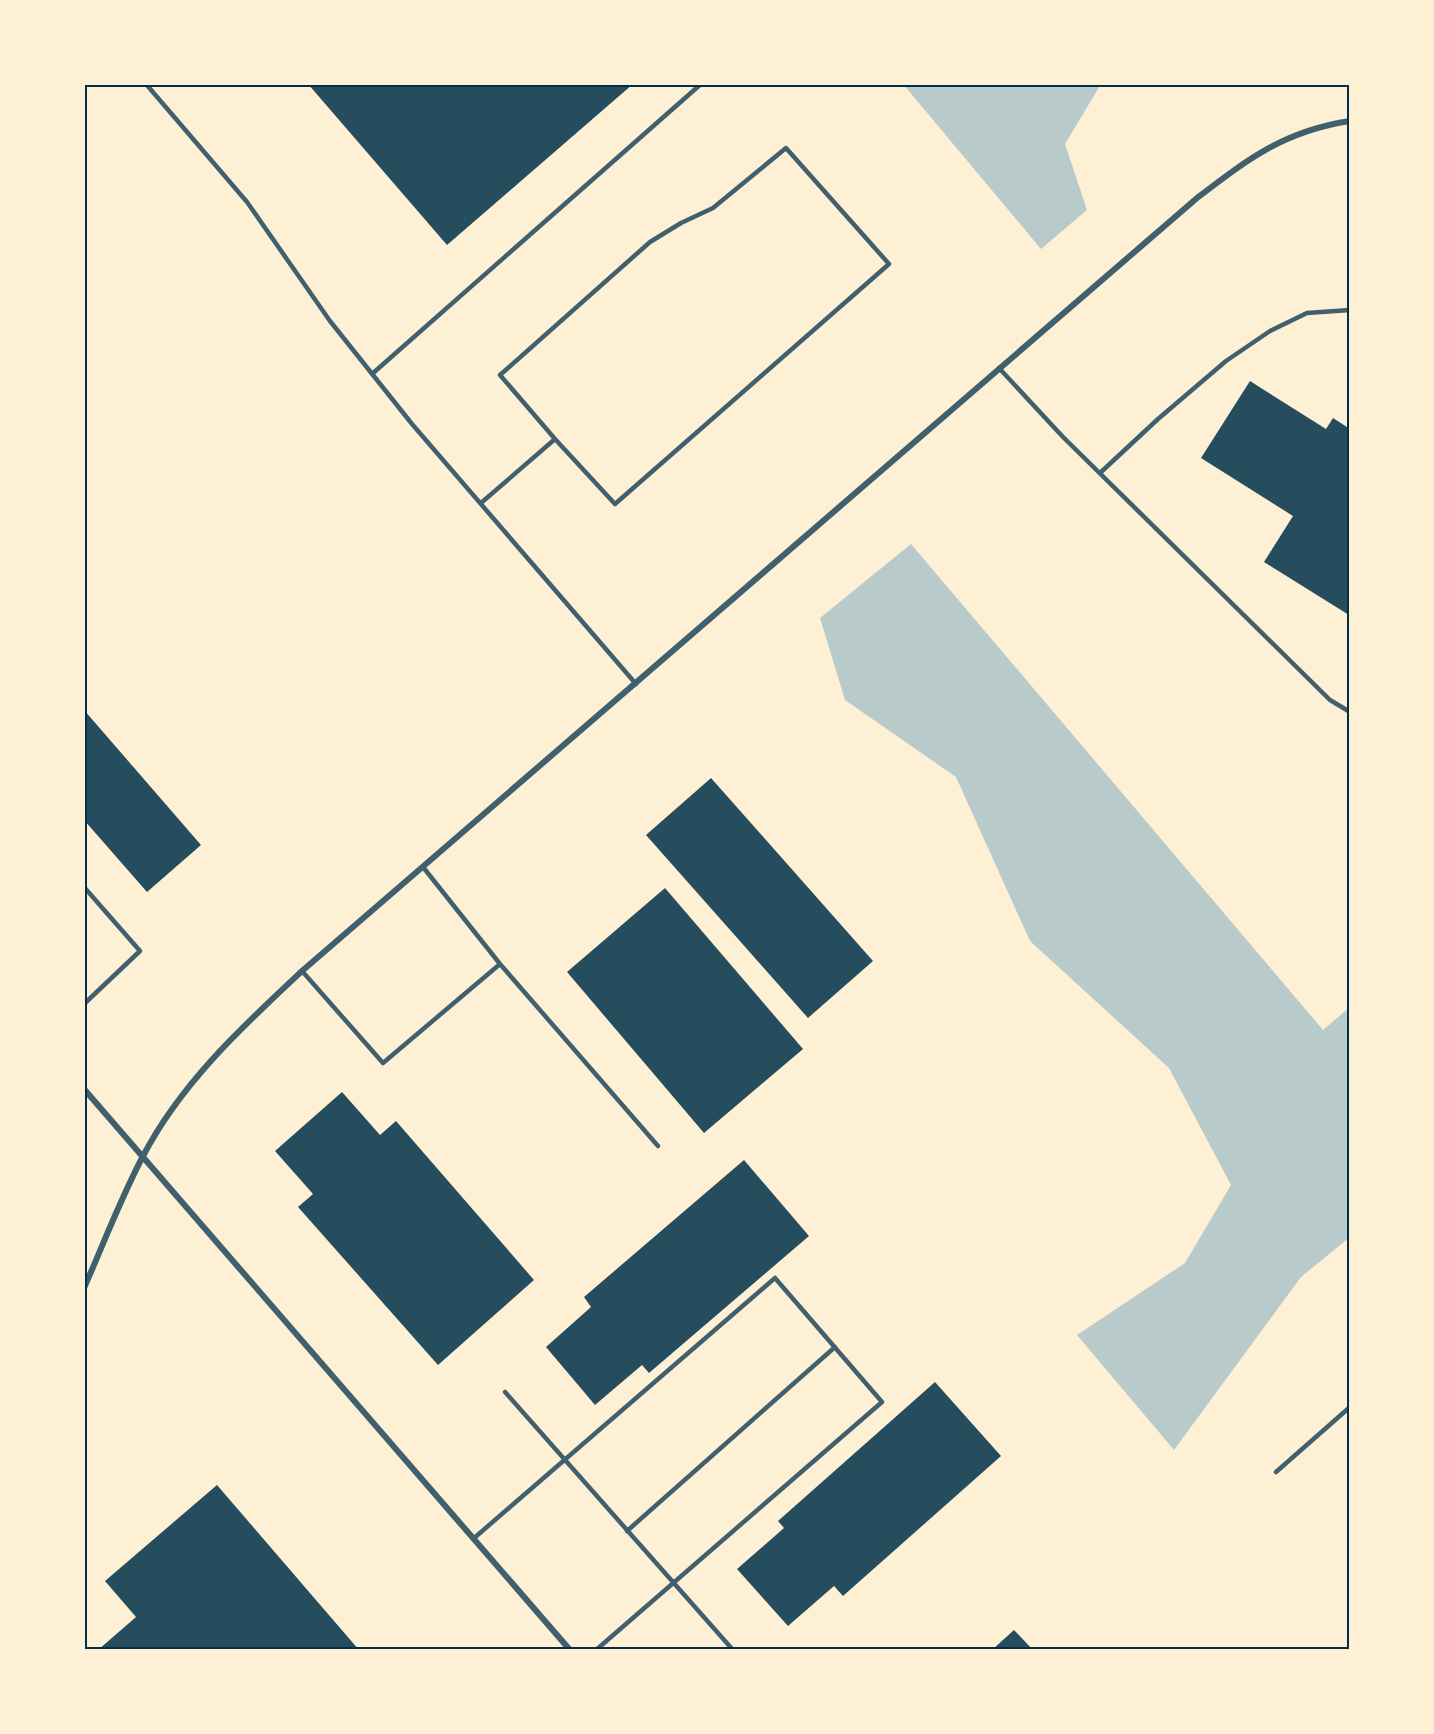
<svg xmlns="http://www.w3.org/2000/svg" width="1434" height="1734" font-family="'Sofia Sans Condensed',sans-serif">
<style>
.green{fill:#b9caca}
.building{fill:#264d5e}
.lines{fill:none;stroke-linecap:round;stroke-linejoin:round}
.service{stroke:#3f606c;stroke-width:4.5}
.minor{stroke:#3f606c;stroke-width:6}
.neatline{fill:none;stroke:#003049;stroke-width:2}
</style>
<rect width="100%" height="100%" fill="#fdf0d5"/>
<path class="green" d="M903,84h198l-36,60 22,66 -46,39z
M911,544l412,486 27,-23v230l-49,40 -127,173 -97,-115 108,-72 46,-78 -62,-117 -139,-127 -74,-164 -111,-77 -25,-82z"/>
<path class="building" d="M308,84h325l-186,161z
M1250,381l76,48 7,-11 17,11 -1,186 -85,-53 29,-46 -92,-58z
M84,710l117,135 -54,47 -63,-72z
M711,778l162,183 -65,57 -162,-183z
M665,888l138,161 -99,84 -137,-161z
M342,1092l38,43 16,-14 138,159 -96,85 -140,-158 15,-13 -38,-43z
M744,1160l65,76 -160,137 -7,-8 -47,40 -49,-58 45,-40 -7,-10z
M935,1382l66,74 -158,140 -9,-10 -46,40 -51,-57 47,-41 -6,-7z
M217,1485l142,165h-261l38,-33 -31,-36z
M1014,1630l19,20h-41z"/>
<g class="lines">
<path class="service" d="M146,84l101,118 83,119 82,103 224,260
M999,368l64,69 267,263 20,12
M372,374l329,-290
M1100,473l58,-54 68,-58 44,-30 37,-18 43,-3
M481,503l74,-64 -55,-64 150,-133 31,-19 32,-15 73,-60 103,116 -274,240 -60,-65
M423,867l77,97
M84,887l56,64 -56,53
M302,971l81,92 117,-99 158,182
M505,1392l228,258
M1276,1472l74,-65
M627,1531l208,-184
M473,1539l302,-261 107,124 -286,248"/>
<path class="minor" d="M84,1089l486,561
M84,1288c19,-43 36,-88 58,-130 38,-74 100,-131 160,-187l895,-773c51,-39 87,-67 153,-77"/>
</g>
<rect width="1434" height="1734" fill="none" stroke="#fdf0d5" stroke-width="171"/>
<rect x="86" y="86" width="1262" height="1562" class="neatline"/>
</svg>
